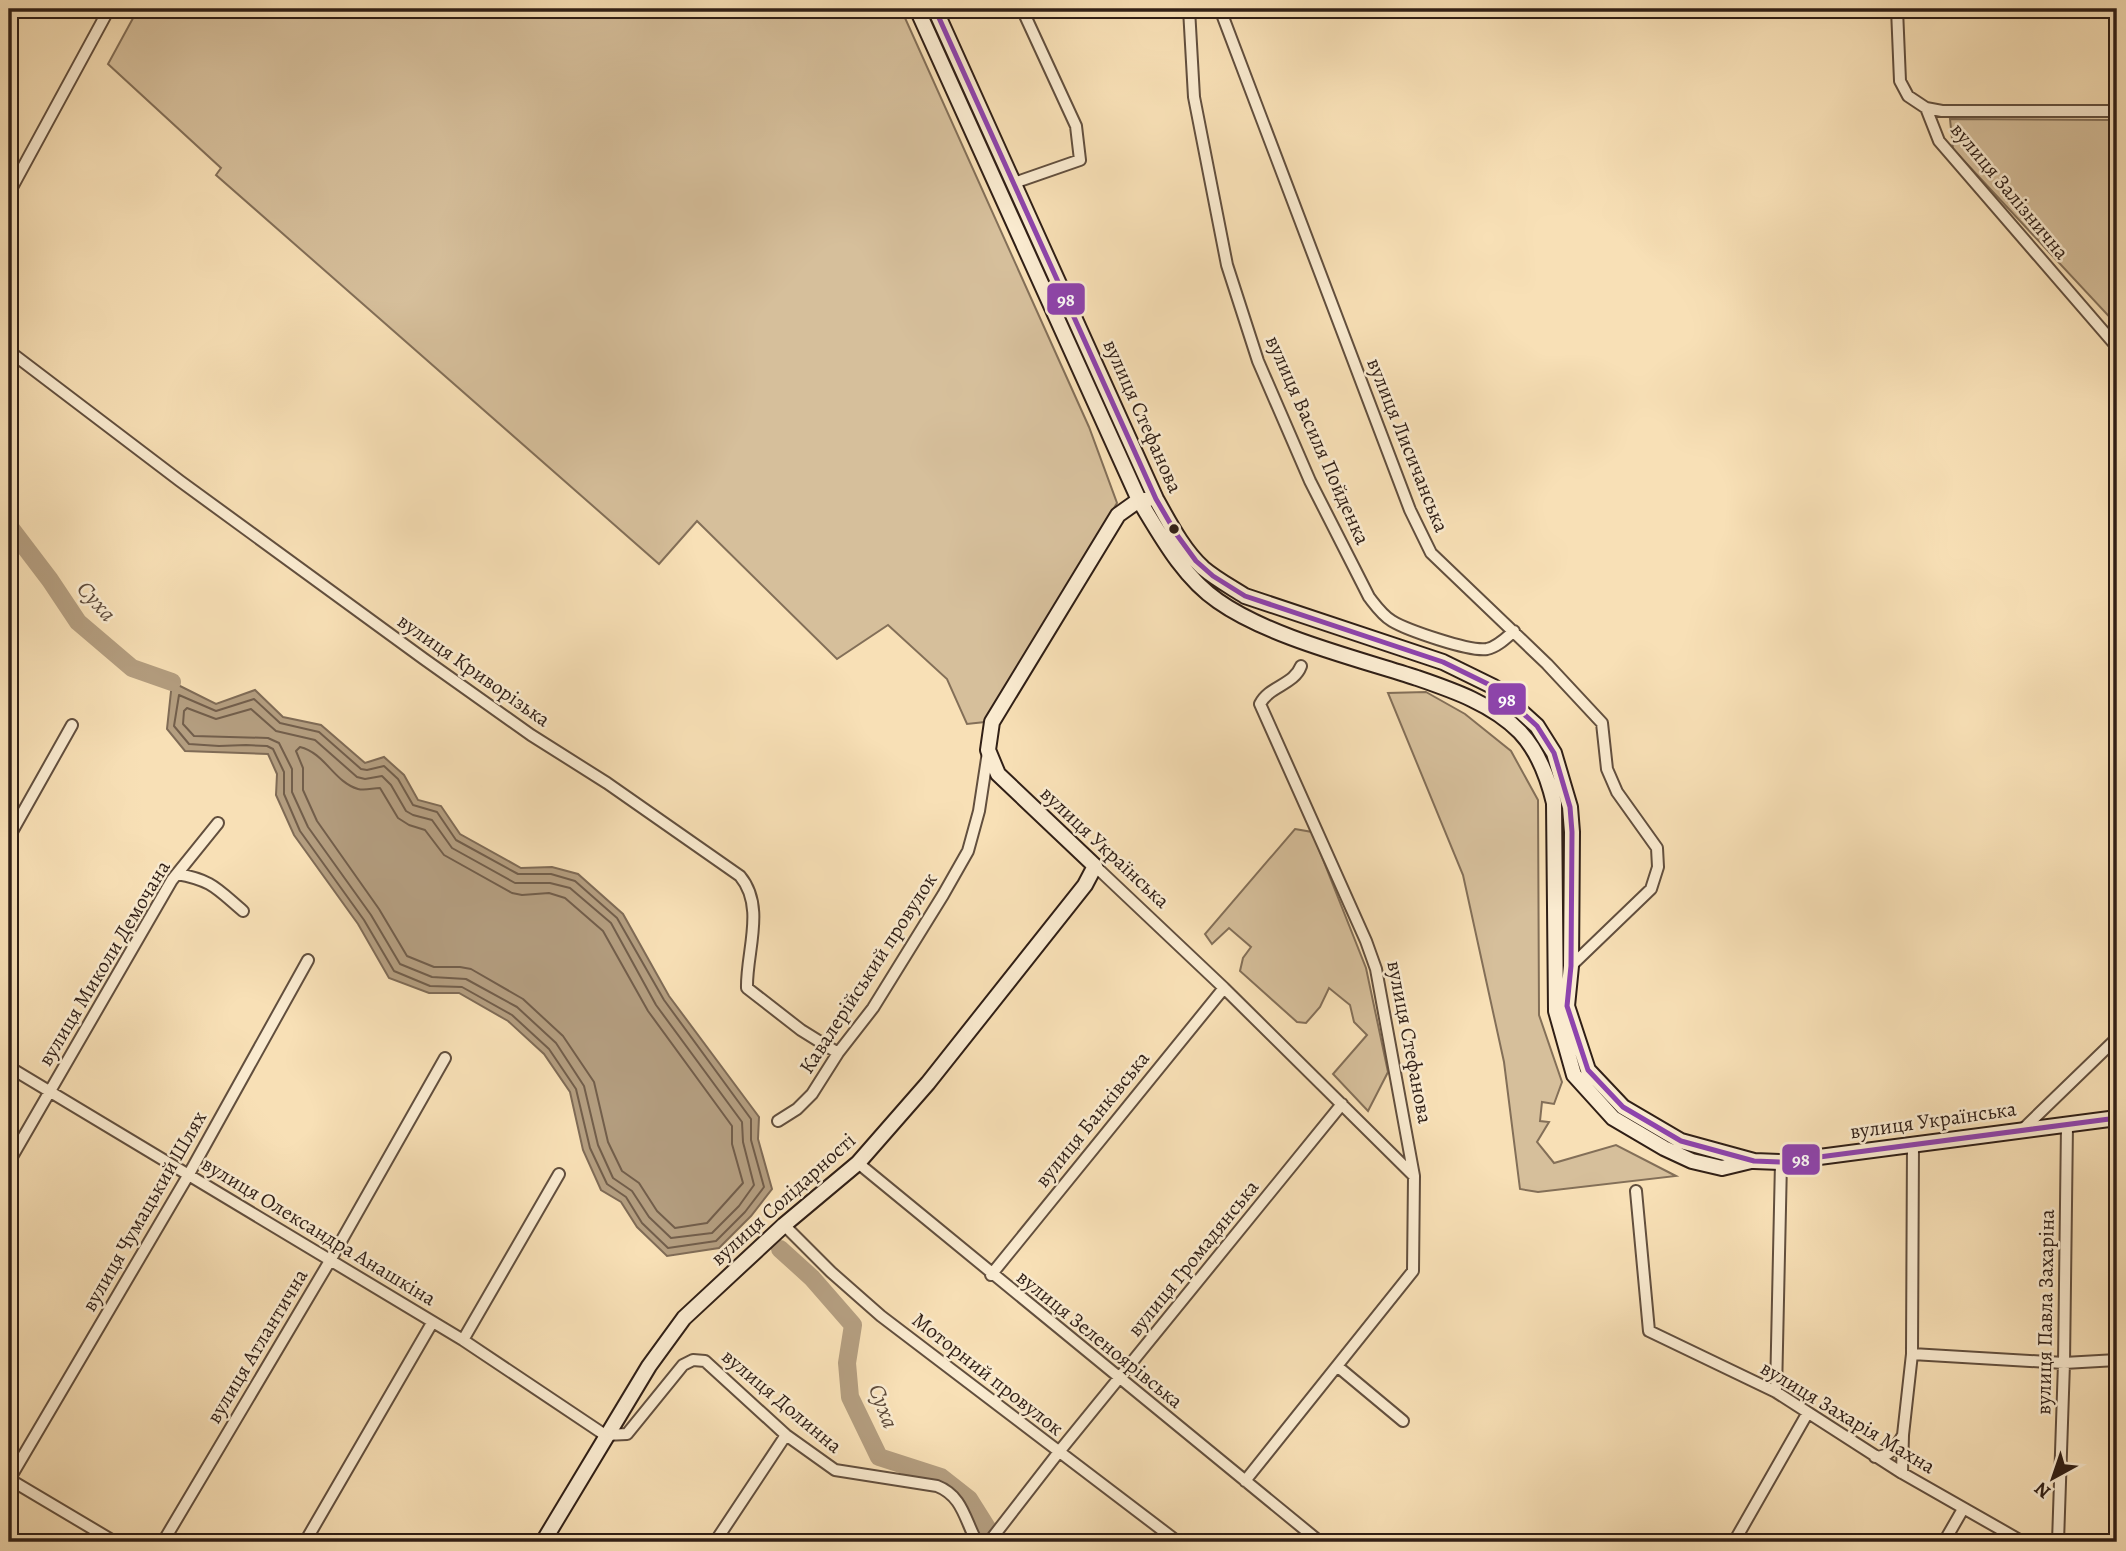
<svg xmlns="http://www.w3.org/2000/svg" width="2126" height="1551" font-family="Alegreya,serif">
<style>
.green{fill:#d6bf9b;stroke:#836f58;stroke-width:2}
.water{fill:#b49e80;stroke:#7f6b56;stroke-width:2}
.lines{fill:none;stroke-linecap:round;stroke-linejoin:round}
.shore{stroke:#725e4b;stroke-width:2}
.river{stroke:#b49e80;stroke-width:18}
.street-casing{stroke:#624f3e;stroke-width:14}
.secondary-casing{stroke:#301f16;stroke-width:18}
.street{stroke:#faebd0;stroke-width:10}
.secondary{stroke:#faebd0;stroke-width:14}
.bus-1-casing{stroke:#faebd0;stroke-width:10}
.bus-1{stroke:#8e44ad;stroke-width:5}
.bus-dot{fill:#301f16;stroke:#faebd0;stroke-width:2.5}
.labels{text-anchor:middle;stroke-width:5;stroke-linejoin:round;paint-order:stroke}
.street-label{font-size:21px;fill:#301f16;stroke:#faebd0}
.water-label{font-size:23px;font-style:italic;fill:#5e4b3b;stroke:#faebd0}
.line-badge{stroke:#faebd0;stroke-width:2.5}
.badge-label{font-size:19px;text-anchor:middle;font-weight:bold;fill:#fff}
</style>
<rect width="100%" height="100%" fill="#f8e0b6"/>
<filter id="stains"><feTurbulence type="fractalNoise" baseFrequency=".00286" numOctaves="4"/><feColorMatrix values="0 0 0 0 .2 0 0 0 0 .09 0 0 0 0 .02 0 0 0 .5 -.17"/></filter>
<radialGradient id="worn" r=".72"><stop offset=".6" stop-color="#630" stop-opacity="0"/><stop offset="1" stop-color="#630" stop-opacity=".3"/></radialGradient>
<path class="green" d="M138,9h763l188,418 28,76 -132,219 -18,2 -20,-45 -59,-54 -51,34 -140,-138 -38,43 -443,-389 5,-7 -113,-104z
M1950,119l167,1v205l-164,-176z
M1426,692l39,22 46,37 27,49 1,215 23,67 -8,22 -12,-2 -2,19 9,1 -12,20 17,21 62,-18 60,31 -138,16 -18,-3 -16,-127 -41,-187 -75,-182z
M1295,829l17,3 54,136 22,104 -20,39 -35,-37 34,-39 -13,-13 -4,-17 -21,-17 -9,19 -14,16 -9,-1 -57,-51 3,-13 8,-11 -22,-19 -17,16 -7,-10z"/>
<path class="water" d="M172,682l44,22 39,-14 28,27 38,8 44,38 19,-6 20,18 14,25 23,6 19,28 61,34 31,-1 26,7 45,40 46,82 90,121 -1,22 14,50 -21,27 -32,32 -52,8 -30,-29 -16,-25 -20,-12 -18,-40 -13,-58 -26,-38 -36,-33 -49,-28h-30l-40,-15 -31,-54 -64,-89 -18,-40 1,-21 -9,-20 -83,-3 -18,-22z"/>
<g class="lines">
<path class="shore" d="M179,695l37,16 38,-12 26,24 39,9 42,37 6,1 17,-4 14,13 15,26 24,7 19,28 62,34h33l24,7 42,37 47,82 87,119v21l13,47 -19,25 -29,29 -48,7 -26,-25 -16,-26 -19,-13 -17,-36 -14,-59 -27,-40 -37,-34 -50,-28 -32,-1 -36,-15 -30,-51 -64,-89 -16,-37v-22l-11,-23 -6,-3 -21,-1 -27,1 -30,-2 -15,-18z
M187,708l29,11 35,-10 25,22 39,9 42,37 8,2 17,-3 9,9 15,26 7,4 19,5 20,28 63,35h35l20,5 41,35 45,82 86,117 1,20 11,43 -15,21 -27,27 -41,5 -22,-21 -17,-26 -19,-13 -15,-33 -14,-59 -28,-43 -39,-36 -51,-28 -34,-2 -32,-13 -29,-49 -63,-88 -16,-35v-23l-13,-26 -11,-5 -74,-2 -11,-12 1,-13z
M300,747c25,6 34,35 58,42 7,2 15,-1 22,-1l18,30 11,7 16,5 19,25 68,38 10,2 27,-2 16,5 38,33 45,80 84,115v18l11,39 -36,40 -32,5 -18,-17 -18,-28 -17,-12 -14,-29 -14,-60 -31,-46 -40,-37 -52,-30 -11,-2h-26l-27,-11 -28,-47 -62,-88 -14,-31v-22l-7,-17z"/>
<path class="river" d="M9,526l41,54 28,42 54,46 40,14
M780,1249l32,29 41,47 -6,38 3,34 29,60 62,20 28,22 27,43"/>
<defs>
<path id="street" d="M1189,9l5,88 33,168 31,96 52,120 59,116c7,9 13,18 23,24 15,9 78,31 95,28 10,-2 19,-11 27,-18
M1220,9l190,501 21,43 116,111 55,59 5,46 10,23 40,56 1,19 -7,22 -80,77
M1897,9l3,72 8,15 18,12 13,33 178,206
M1926,108l16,3h175
M1014,183l66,-23 -4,-34 -54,-117
M9,193l100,-184
M9,351l171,130 244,178 107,76 76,48 133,93c26,31 6,76 7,112l54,42 37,23
M9,837l63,-112
M1095,866l129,122 190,188
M177,874c35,6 40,15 66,37
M9,1067l454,273 142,95 22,-1 56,-69 10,-5 12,1 81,74 49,35 102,16c26,10 28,35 40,56
M778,1121l19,-12 15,-15 26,-41 35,-45 70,-113 25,-44 11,-40 9,-59
M2022,1130l95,-92
M9,1162l163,-282 46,-57
M858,1163l462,379
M1636,1191l13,140 127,61 126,81 121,69
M784,1225l47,47 50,44 297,226
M991,1275l233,-287
M463,1340l96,-166
M1912,1354l152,9 53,-3
M1337,1366l66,55
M1776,1392l5,-230
M1875,1457c15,0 21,-10 28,-22
M1902,1473l1,-38 9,-81 1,-210
M9,1479l106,63
M9,1480l180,-306 119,-214
M1245,1481l168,-210 1,-95 -38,-207 -10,-28 -106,-237c9,-18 34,-19 41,-38
M163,1542l168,-283 114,-201
M305,1542l127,-219
M715,1542l71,-107
M989,1542l69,-89 284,-349
M1734,1542l73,-128
M1944,1542l19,-33
M2058,1542l6,-179 3,-238"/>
<path id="secondary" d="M917,9l222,491c22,36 44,77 79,101 51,36 138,57 199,77 35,12 76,26 103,54 19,20 28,46 34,71l2,208 18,64 39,43 51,30 28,13 30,7 29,-7
M935,9l221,490c13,23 27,51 47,69 13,11 28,19 42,28l198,66 51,25 43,39 17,27 16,54 2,25 -1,134 -4,40 21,64 35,37 58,34 73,20 27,1 336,-44
M543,1542l106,-176 35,-48 100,-93 74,-62 70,-80 157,-198 10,-19 -97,-92 -10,-24 4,-28 126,-207 21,-15h8"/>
</defs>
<use href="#street" class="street-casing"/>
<use href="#secondary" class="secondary-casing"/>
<use href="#street" class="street"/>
<use href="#secondary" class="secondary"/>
<defs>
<path id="bus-1" d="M935,9l221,490 21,36 19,26 17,15 32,20 198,66 51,25 43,39 17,27 16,54 2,25 -1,134 -4,40 21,64 35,37 58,34 73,20 27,1 336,-44"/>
</defs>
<use href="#bus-1" class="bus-1-casing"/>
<use href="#bus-1" class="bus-1"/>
</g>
<circle class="bus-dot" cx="1174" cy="529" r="6"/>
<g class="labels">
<g class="street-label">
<text transform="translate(2010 191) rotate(50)" y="7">вулиця Залізнична</text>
<text transform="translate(1143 416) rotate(66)" y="7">вулиця Стефанова</text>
<text transform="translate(1318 440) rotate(66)" y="7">вулиця Василя Пойденка</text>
<text transform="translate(1408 445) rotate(68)" y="7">вулиця Лисичанська</text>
<text transform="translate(474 670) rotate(35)" y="7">вулиця Криворізька</text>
<text transform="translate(1105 847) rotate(43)" y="7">вулиця Українська</text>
<text transform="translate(104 963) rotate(-59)" y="7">вулиця Миколи Демочана</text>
<text transform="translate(868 973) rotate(-57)" y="7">Кавалерійський провулок</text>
<text transform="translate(1410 1042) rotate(79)" y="7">вулиця Стефанова</text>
<text transform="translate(1092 1119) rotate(-51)" y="7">вулиця Банківська</text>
<text transform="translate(1933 1120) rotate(-8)" y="7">вулиця Українська</text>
<text transform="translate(783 1199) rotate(-42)" y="7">вулиця Солідарності</text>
<text transform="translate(144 1211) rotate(-60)" y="7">вулиця Чумацький Шлях</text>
<text transform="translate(319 1231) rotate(31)" y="7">вулиця Олександра Анашкіна</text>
<text transform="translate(1193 1258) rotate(-51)" y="7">вулиця Громадянська</text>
<text transform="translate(2045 1312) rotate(-89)" y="7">вулиця Павла Захаріна</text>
<text transform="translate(1100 1339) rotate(39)" y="7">вулиця Зеленоярівська</text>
<text transform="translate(257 1346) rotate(-59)" y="7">вулиця Атлантична</text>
<text transform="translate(988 1374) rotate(38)" y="7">Моторний провулок</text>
<text transform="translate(782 1401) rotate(40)" y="7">вулиця Долинна</text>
<text transform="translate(1848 1417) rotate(31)" y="7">вулиця Захарія Махна</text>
</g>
<g class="water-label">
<text transform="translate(97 601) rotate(48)" y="8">Суха</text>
<text transform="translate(884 1406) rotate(69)" y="8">Суха</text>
</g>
</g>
<g class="line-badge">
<rect x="1046" y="282" width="40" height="34" rx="7" fill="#8e44ad"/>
<rect x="1487" y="682" width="40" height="34" rx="7" fill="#8e44ad"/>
<rect x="1781" y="1143" width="40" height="33" rx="7" fill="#8e44ad"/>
</g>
<g class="badge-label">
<text x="1066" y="306">98</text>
<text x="1507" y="706">98</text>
<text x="1801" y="1166">98</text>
</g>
<rect width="2126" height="1551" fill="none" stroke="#f8e0b6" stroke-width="35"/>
<rect x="10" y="10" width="2105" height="1530" fill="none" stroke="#301f16" stroke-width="3.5"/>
<rect x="18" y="18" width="2091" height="1516" fill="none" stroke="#301f16" stroke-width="2"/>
<g transform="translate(2053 1478) rotate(220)" stroke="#faebd0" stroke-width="5" paint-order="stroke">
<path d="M0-5L12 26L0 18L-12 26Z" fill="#301f16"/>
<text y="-10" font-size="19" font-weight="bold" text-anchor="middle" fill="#301f16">N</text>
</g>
<rect width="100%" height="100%" filter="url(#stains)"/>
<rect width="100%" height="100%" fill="url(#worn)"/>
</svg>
